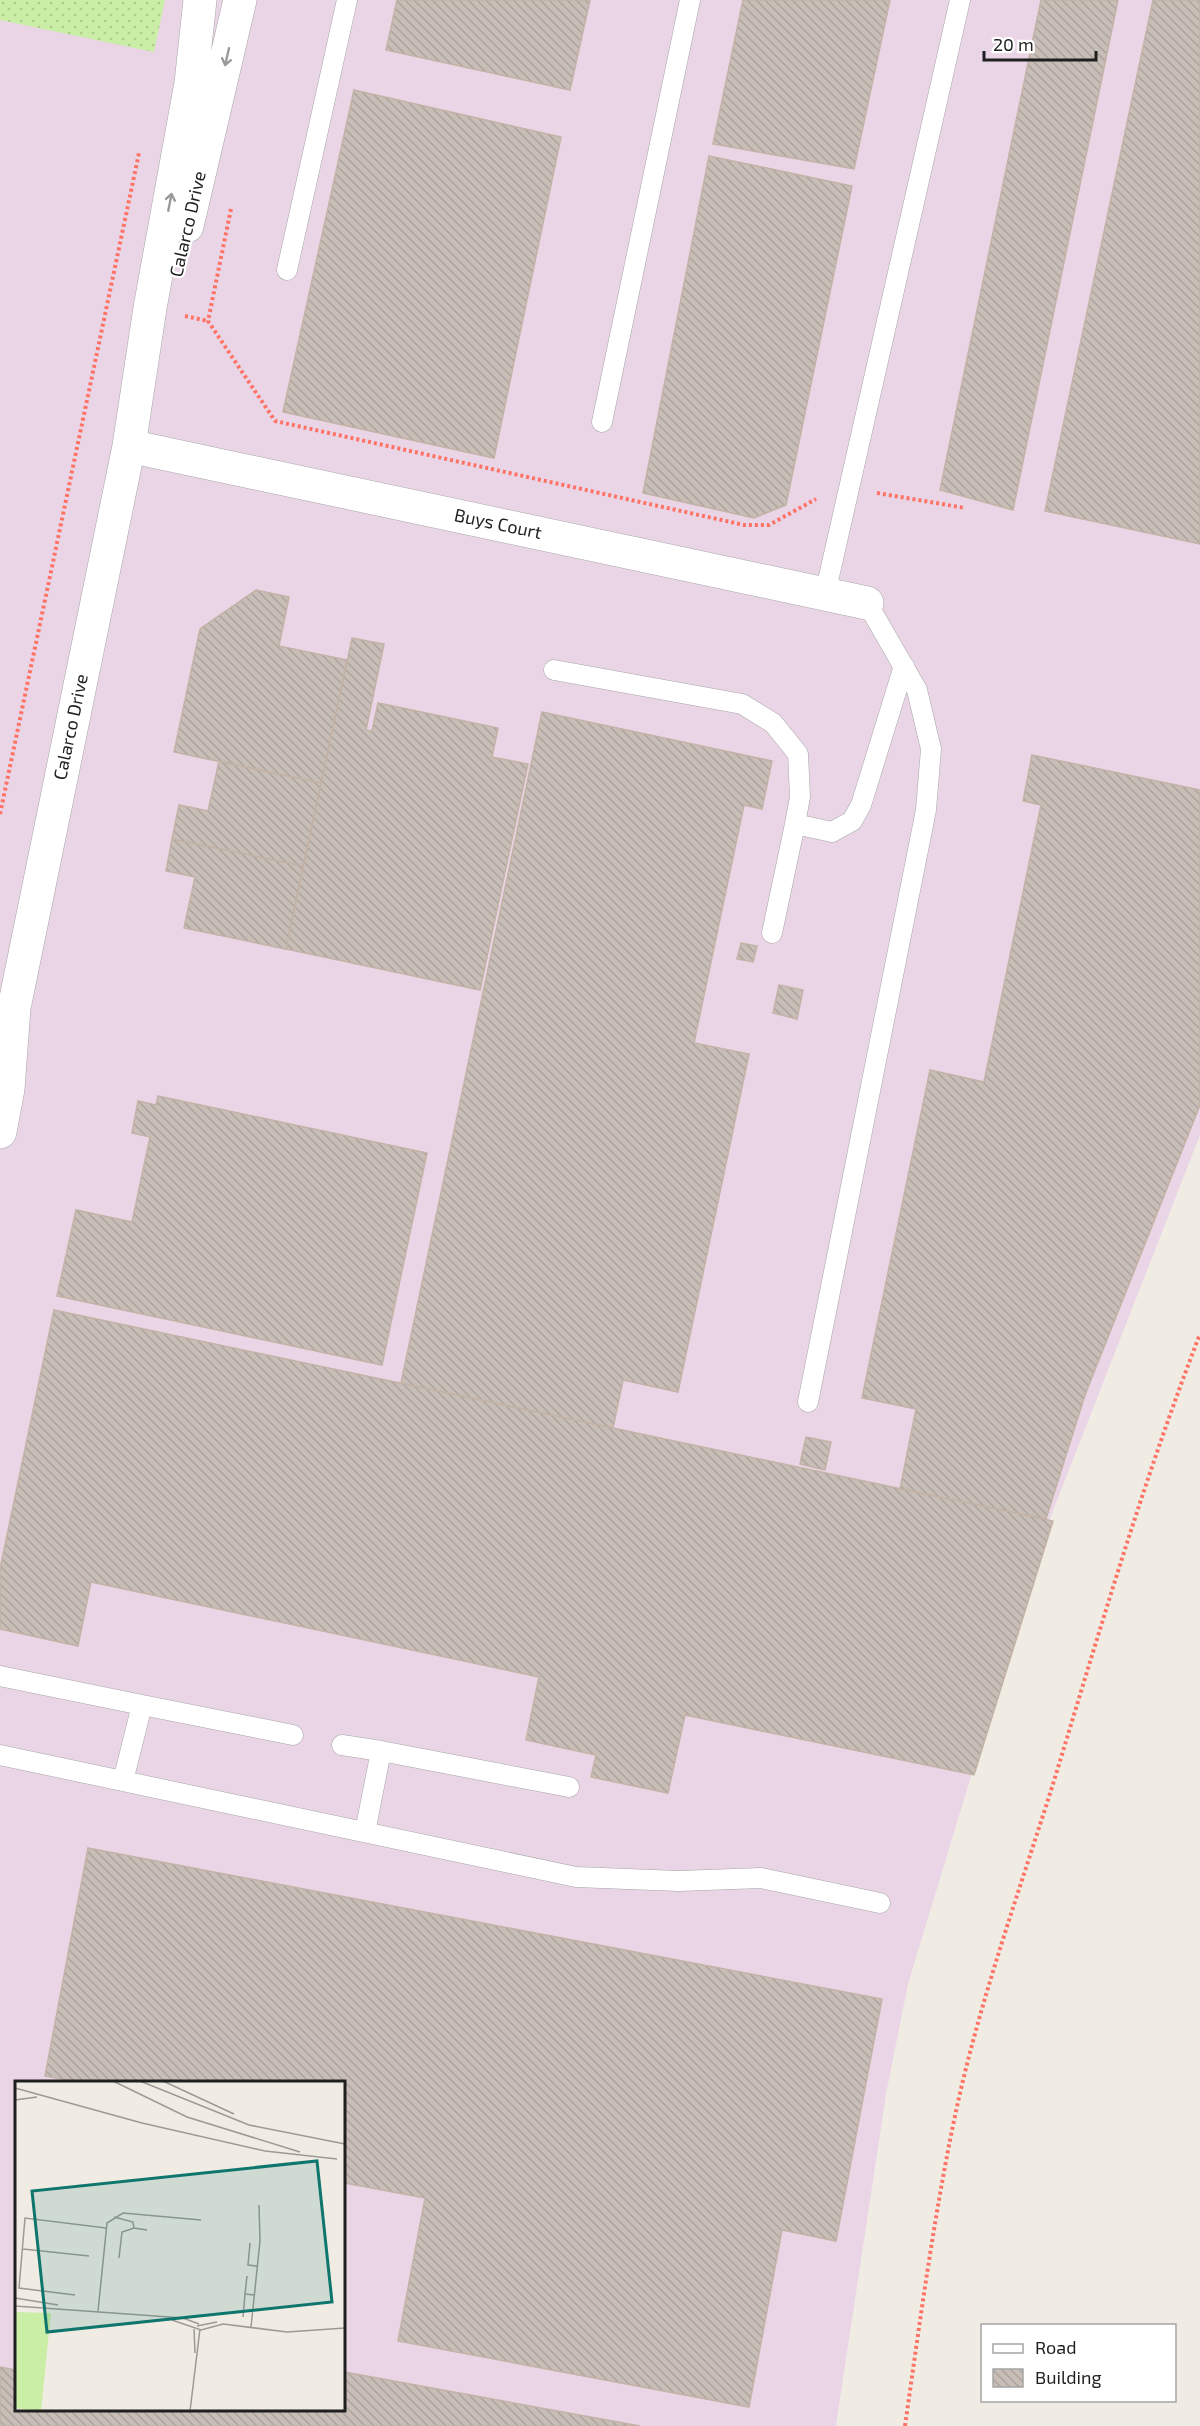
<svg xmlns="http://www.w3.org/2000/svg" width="1200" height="2426" font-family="'Exo 2',sans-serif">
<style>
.industrial{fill:#ead5e6;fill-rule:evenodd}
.grass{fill:url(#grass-dots)}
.building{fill:url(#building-back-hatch);stroke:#c3b2a5;stroke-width:1.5}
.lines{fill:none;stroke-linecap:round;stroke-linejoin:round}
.service-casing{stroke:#a6a6a6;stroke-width:21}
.minor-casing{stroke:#a6a6a6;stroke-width:34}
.path{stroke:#ff7366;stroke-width:4;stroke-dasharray:3 3;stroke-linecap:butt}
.service{stroke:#fff;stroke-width:20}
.minor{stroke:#fff;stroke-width:33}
.oneway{stroke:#9a9a9a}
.labels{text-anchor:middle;stroke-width:4.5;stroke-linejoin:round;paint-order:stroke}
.street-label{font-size:18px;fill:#1f1f1f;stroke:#fff}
.inset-road{fill:none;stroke:#9c9a95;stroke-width:1.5}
.view{fill:#0f766e;fill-opacity:0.15;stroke:#0f766e;stroke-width:3}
.inset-edge{fill:none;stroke:#1f1f1f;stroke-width:3}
</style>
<defs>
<pattern id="grass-dots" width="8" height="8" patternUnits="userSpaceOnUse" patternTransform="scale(1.5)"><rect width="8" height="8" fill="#cbeea6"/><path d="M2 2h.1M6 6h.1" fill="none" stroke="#aecc8e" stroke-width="1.8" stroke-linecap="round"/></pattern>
<pattern id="building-back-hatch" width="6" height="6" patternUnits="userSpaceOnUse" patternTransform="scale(1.5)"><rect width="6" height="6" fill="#c8beb7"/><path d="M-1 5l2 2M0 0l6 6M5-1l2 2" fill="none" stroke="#aba39d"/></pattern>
</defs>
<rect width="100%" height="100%" fill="#f0ece4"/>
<path class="industrial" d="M0,0h1200v1135l-153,391 -139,458 -22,110 -50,332h-836zM16,2082h328v328h-328z"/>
<path class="grass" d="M0,0h165l-11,52 -154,-32z"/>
<path class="building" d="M397,0h193l-20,90 -184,-40z
M743,0h147l-36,169 -141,-25z
M1041,0h77l-105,510 -73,-20z
M1153,0h47v544l-155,-33z
M354,90l207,47 -67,321 -211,-46z
M709,156l143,30 -66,319 -32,13 -111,-25z
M256,590l33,7 -10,49 68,14 -26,123 -147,-31 26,-123z
M352,638l32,6 -18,86 6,1 6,-28 120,25 -6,29 36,7 -48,226 -194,-41z
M542,712l230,49 -10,48 -18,-4 -50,238 55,11 -71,338 -55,-12 -10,48 -212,-45z
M1032,755l168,35v315l-115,290 -39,124 -146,-30 16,-80 -54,-11 68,-328 54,12 57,-277 -18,-4z
M219,761l102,22 -18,83 -131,-27 7,-34 29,6z
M172,839l131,27 -17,83 -102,-21 11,-51 -29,-6z
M741,943l16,3 -4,16 -16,-3z
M779,985l24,5 -6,29 -24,-6z
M158,1096l269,57 -45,212 -325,-69 19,-86 56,12 18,-85 -18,-4 6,-32 18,4z
M54,1310l999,211 -79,254 -289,-60 -17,78 -77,-16 5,-22 -70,-15 13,-63 -448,-95 -13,64 -78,-17v-60z
M806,1437l25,5 -6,28 -25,-6z
M88,1848l794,151 -46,242 -54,-11 -33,177 -351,-66 27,-143 -81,-15v-101h-266l-33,-6z
M0,2367l16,3v40h328v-38l296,54h-640z"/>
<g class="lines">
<defs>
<path id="service" d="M287,270l60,-270
M602,422l88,-422
M825,594l135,-594
M554,670l188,34 31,19 25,31 2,43 -5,27
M772,933l23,-109 37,8 20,-11 9,-16 43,-139
M808,1402l118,-592 5,-61 -14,-59 -50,-87
M0,1676l142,29 -19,76
M142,1705l151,30
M342,1745l39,6
M0,1755l576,122 103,4 82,-3 119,25
M365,1832l16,-81 188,36"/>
<path id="minor" d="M187,226l53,-226
M129,446l738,157
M0,1132l8,-43 6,-81 115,-562 21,-138 41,-225 9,-83"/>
</defs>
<use href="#service" class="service-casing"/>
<use href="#minor" class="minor-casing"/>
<path class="path" d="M231,209l-23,112 67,100 469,104h25l47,-26
M185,316l23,5
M877,493l88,15
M0,814l139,-661
M905,2426c15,-105 29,-211 51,-315 24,-111 63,-219 97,-327 46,-151 90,-303 147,-450"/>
<use href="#service" class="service"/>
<use href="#minor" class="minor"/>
</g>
<defs><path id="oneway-shaft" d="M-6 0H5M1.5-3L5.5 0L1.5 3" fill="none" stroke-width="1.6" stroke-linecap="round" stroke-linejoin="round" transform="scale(1.5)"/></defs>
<g class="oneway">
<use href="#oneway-shaft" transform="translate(227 57) rotate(103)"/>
<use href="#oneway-shaft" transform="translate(170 202) rotate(-79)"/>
</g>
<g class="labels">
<g class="street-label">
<text transform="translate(188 224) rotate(-77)" y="6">Calarco Drive</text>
<text transform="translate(498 524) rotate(12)" y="6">Buys Court</text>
<text transform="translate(71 727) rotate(-78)" y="6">Calarco Drive</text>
</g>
</g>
<g transform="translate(15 2081)">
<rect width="330" height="330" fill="#f0ece4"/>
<path d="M0,231l36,1 -10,98 -26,-3z" fill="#cbeea6"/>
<path class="inset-road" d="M98,0l74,36 113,35M125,0l109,44 96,19M148,0l71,33M0,7l127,35 123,28 72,8M0,19l22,-3M99,136l19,5 1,6 13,2M235,162l-2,22 9,1M8,168l66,7M104,177l3,-26 12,-4M230,213l2,-18M60,214l-56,-7 6,-70 81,10M0,217l43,7M0,225l168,12 16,6M83,230l9,-88 16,-10 78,7M228,236l2,-23 9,1M157,239l29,10 22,-6 64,8 58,-4M182,245l20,-4M236,246l9,-86 -1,-36M179,248l1,24M175,330l10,-82"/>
<path class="view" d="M302,80l15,141 -285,30 -15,-141z"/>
<rect width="330" height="330" class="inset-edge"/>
</g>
<rect x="981" y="2324" width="195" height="78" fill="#ffffff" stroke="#a5a5a5" stroke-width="1.5"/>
<rect x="993" y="2344" width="30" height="9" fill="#ffffff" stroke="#a5a5a5" stroke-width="1.5"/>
<text x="1035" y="2354" font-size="18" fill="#1f1f1f">Road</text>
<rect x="993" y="2369" width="30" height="18" fill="url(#building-back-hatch)" stroke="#a5a5a5" stroke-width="1.5"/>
<text x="1035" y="2384" font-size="18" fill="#1f1f1f">Building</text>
<path d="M984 51v9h112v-9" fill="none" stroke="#1f1f1f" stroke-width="3"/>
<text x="993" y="51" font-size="18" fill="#1f1f1f" stroke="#ffffff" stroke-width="4.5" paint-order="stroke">20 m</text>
</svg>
